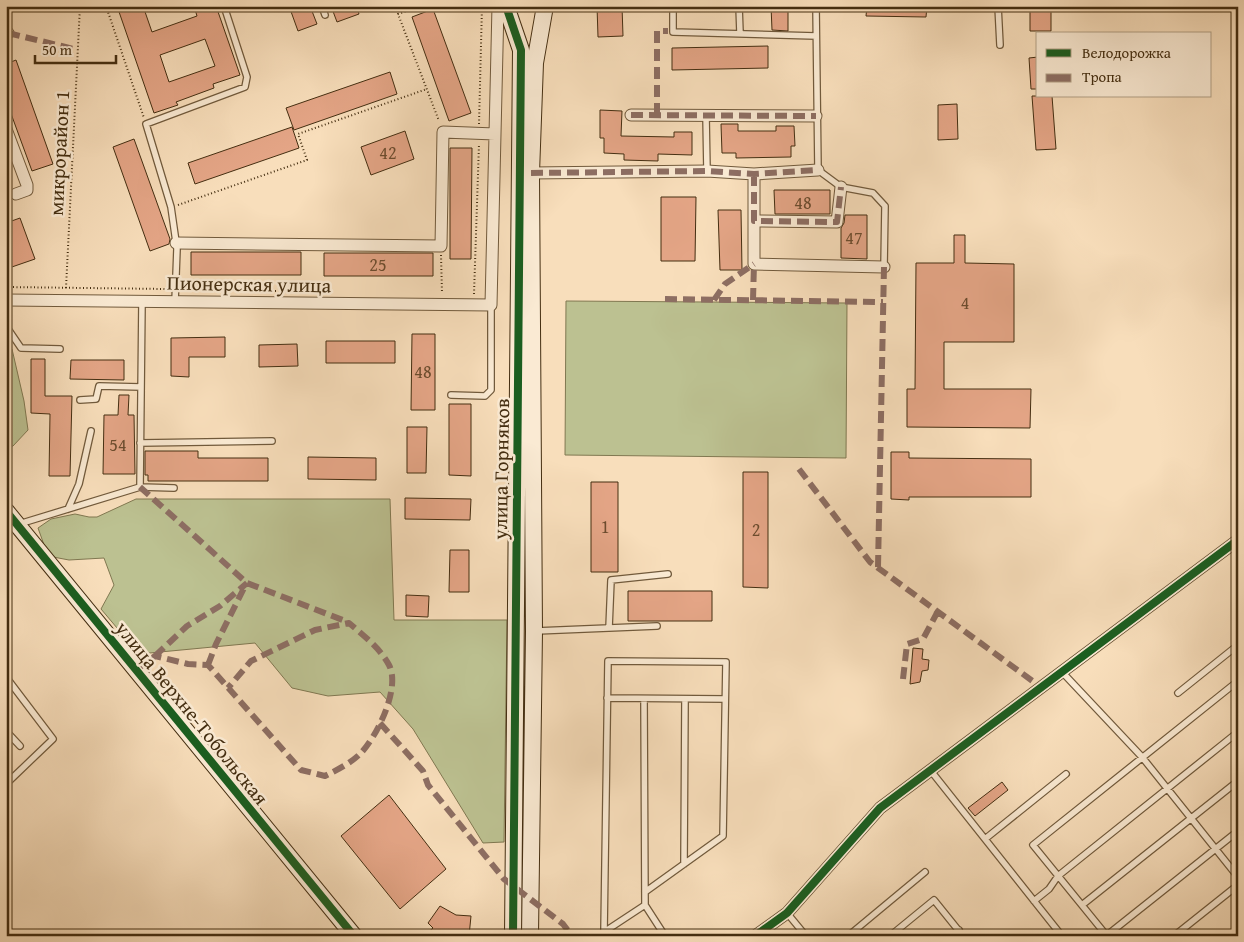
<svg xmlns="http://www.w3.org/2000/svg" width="1244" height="942" font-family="'Gentium Book Plus',serif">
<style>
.green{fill:#bcc191;stroke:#807851}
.building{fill:#e4a586;stroke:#442e11;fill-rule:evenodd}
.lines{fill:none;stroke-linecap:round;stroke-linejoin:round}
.lane-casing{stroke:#715a3c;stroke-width:8}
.street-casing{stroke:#715a3c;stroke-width:13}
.secondary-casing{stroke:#442e11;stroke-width:18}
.path{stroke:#442e11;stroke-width:2;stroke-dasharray:1 2.5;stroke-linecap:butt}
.lane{stroke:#faead3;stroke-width:5.5}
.street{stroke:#faead3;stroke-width:11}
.secondary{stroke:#faead3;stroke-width:16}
.quiet{stroke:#8d6e63;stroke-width:6;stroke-dasharray:12 6;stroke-linecap:butt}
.cycleway-casing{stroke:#faead3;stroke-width:11}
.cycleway{stroke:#1b5e20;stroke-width:8}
.labels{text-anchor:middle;stroke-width:5;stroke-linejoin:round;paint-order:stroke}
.number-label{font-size:18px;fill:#6c4c2e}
.street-label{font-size:20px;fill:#442e11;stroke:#faead3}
</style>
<rect width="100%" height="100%" fill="#f8debb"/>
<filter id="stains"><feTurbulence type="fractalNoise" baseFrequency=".004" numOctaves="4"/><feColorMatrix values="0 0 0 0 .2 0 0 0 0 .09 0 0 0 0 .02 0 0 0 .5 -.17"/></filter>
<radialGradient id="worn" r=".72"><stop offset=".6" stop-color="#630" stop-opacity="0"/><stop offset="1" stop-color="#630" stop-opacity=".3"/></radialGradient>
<path class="green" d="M566,301l281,2 -1,155 -281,-3z
M6,345l6,4 12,52 4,29 -15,16 -7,3z
M136,499h254l4,121h113l-3,222 -21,1 -70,-114 -33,-37 -52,4 -36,-8 -37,-45 -116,11 -38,-45 13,-24 -10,-27 -35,2 -21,-4 -10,-28 13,-9 24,-5 14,3h8z"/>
<path class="building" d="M117,6h26l9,26 45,-16 -3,-10h22l24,69 -27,9 1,4 -38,14 2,3 -24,8zM205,39l10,27 -46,16 -9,-27z
M289,6h21l7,18 -19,7z
M331,6h25l3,8 -22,8z
M597,6h25l1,30 -25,1z
M771,6h17v25l-16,-1z
M867,6h60l-1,11 -60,-1z
M1030,6h21v25h-21z
M433,9l38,104 -22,8 -37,-104z
M768,46v22l-96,2v-22z
M1038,57v32h-7l-2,-31z
M16,60l37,104 -21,7 -26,-71v-36z
M390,72l7,22 -103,36 -8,-22z
M1032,96h20l4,53 -20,1z
M957,104l1,35 -20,1v-35z
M600,110l22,1 -1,25 53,1v-5h18v23l-34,-1v7l-34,-1v-6l-20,-1v-15h-4z
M721,124h17v7h38v-5h18l1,20h-4v11l-55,1v-5h-14z
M292,127l7,21 -104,36 -7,-21z
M405,131l9,28 -43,16 -10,-28z
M134,139l36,100 -1,5 -19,7 -37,-104z
M450,148h22l-1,111h-21z
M774,190h56v24h-55z
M661,197h35l-1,64h-34z
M718,210h23l1,60h-22z
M845,215h22v44l-26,-1v-30l3,-5z
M20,218l15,41 -29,10v-46z
M954,235h11v28l49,1v78h-70v47h87l-1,39 -123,-1v-38h8l1,-126h38z
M191,252h110v23h-110z
M324,253h109v23h-109z
M412,334h23v76h-24z
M225,337v20h-36v20l-18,-1v-38z
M326,341h69v22h-69z
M297,344l1,22 -39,1v-22z
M31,359h14v37h27l-2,80h-21l1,-62 -19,-1z
M71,360h53v20l-54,-1z
M119,395h10l-1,20h6l1,59h-32l1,-59h14z
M449,404h22v72l-22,-1z
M407,427h20l-1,46h-19z
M145,451h53v7h70v23h-120v-6h-3z
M891,452h18v6l122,1v38h-122v3l-18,-1z
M308,457l68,1v22l-68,-1z
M743,472h25v116l-25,-1z
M591,482h27v90h-27z
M405,498l66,1 -1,21 -65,-1z
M450,550h19v42h-20z
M628,591h84v30h-84z
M406,595l23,1 -1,21 -22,-1z
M913,648l10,1 -1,10 7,1 -1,10 -6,1 -2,11 -10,2z
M1002,782l6,8 -33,26 -7,-8z
M389,795l57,74 -46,40 -59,-73z
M440,906l16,9 15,1 -2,20h-45l9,-8 -5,-5z"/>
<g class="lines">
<defs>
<path id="lane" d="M322,6l3,9
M673,6v26l143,4
M739,6l1,27
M816,6l2,164 23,17 32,6 12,13 -1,61
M998,6l2,39
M706,116l1,55
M175,302l2,-53 -6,-42 -25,-83 99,-37 2,-10 -23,-71
M6,326l15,22 39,1
M451,395l34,1 6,-6v-85
M80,400l16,-1 3,-13 42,1
M140,443l132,-2
M140,487l34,1
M68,509l11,-25 12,-53
M19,524l121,-37 2,-186
M609,628l2,-48 57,-6
M536,631l121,-5
M1063,673l79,84 96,120
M6,677l47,62 -47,45
M1178,693l60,-48
M607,698l118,1
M644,699l1,206 20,31
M6,731l14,15
M931,771l131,165
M985,839l81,-65
M684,864l1,-165
M645,892l78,-56 3,-174 -118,-1 -4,271 41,-27
M1034,901l15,-12 9,-13 180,-144
M1082,905l156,-124
M787,913l19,23
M848,936l77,-64
M890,936l44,-36 29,36
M951,936l8,-6
M1106,936l132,-105
M1107,936l-74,-91 205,-164
M1174,936l64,-51
M1232,936l6,-5"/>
<path id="street" d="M6,33h2
M631,115l185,1
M6,129l21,56v5l-11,4
M531,173l176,-2 47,3 64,-4
M754,174v47l83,1 4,-35
M754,221v43l130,3
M176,243l265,3 2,-114 52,2
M6,300l485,5 7,-299
M755,936l32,-23 93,-105 358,-268"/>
<path id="secondary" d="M506,6l15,44 -8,886
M6,511l348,425
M530,936l4,-305 -3,-458 4,-110 10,-57"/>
</defs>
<use href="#lane" class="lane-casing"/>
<use href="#street" class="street-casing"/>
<use href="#secondary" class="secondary-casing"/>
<path class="path" d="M106,6l38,112
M422,6l-24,8 41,107
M479,124l3,-118
M178,205l129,-45 -9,-26 129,-45
M441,255l1,38
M6,287l160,2
M66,288l14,-282
M184,289l92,2
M474,294l5,-150"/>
<use href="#lane" class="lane"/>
<use href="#street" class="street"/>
<use href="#secondary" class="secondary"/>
<path class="quiet" d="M8,33l70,17
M631,115l185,1
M657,115v-84h11
M531,173l176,-2 47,3 64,-4
M754,174v47l83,1 4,-35
M665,299l218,3
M714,300l11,-16 29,-20
M753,300l1,-36
M799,469l71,93 172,126
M140,487l107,96 101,39
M878,567l6,-300
M155,656l32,-30 33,-20 27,-23
M208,665l8,-21 28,-56
M136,670l19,-14 33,8 20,1 93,105 24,6c12,-6 26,-13 36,-23 16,-17 40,-65 28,-88 -9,-17 -26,-30 -40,-42l-34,7 -64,31 -23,27
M903,679l4,-35 16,-5 15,-28
M380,723l43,48 5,14 76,94 59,45 9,12"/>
<defs>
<path id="cycleway" d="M506,6l15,44 -8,886
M6,511l348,425
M755,936l32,-23 93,-105 358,-268"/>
</defs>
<use href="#cycleway" class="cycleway-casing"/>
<use href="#cycleway" class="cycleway"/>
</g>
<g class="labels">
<g class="number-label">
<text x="388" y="159">42</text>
<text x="803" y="209">48</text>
<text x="854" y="244">47</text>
<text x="378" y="271">25</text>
<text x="965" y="309">4</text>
<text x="423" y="378">48</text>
<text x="118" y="451">54</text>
<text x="605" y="533">1</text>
<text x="756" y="536">2</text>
</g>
<g class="street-label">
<text transform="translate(59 153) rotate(-87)" y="7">микрорайон 1</text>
<text transform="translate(249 284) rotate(1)" y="7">Пионерская улица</text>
<text transform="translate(501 469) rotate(-89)" y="7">улица Горняков</text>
<text transform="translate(192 713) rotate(51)" y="7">улица Верхне-Тобольская</text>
</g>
</g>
<rect width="1244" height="942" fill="none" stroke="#f8debb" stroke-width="25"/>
<rect x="8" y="8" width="1229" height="927" fill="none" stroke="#442e11" stroke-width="2.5"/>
<rect x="12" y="12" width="1219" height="917" fill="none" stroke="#442e11"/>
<rect x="1036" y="32" width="175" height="65" fill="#faead3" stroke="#b19f85"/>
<rect x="1046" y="49" width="25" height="8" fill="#1b5e20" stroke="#b19f85"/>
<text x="1082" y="58" font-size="15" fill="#442e11">Велодорожка</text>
<rect x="1046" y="74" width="25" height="8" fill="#8d6e63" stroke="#b19f85"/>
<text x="1082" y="82" font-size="15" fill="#442e11">Тропа</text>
<path d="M35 55v8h81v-8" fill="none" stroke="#442e11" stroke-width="2.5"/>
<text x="42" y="55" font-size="15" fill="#442e11" stroke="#faead3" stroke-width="4" paint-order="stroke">50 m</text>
<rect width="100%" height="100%" filter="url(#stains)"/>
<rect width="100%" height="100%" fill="url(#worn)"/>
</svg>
